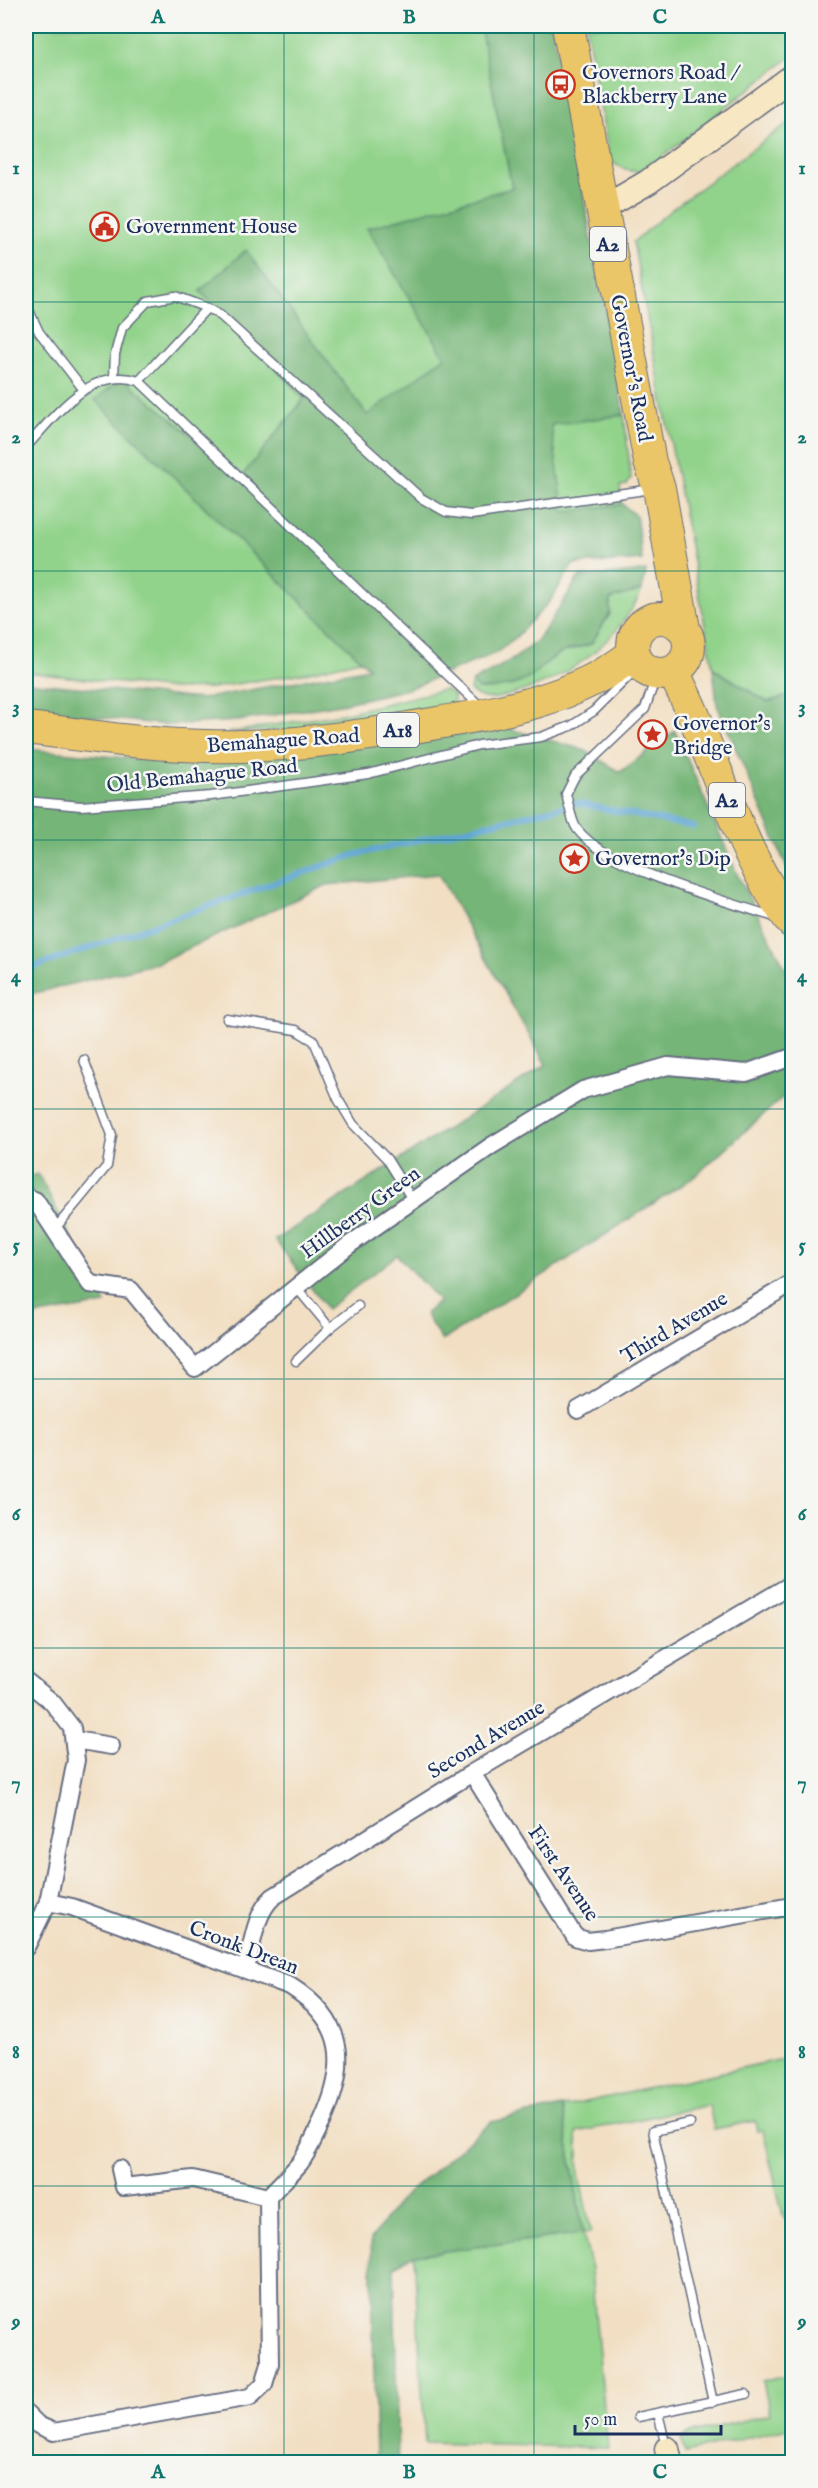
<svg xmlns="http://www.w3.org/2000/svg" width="818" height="2488" font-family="'IM FELL English',serif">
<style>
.green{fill:#92d38b;stroke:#568174;stroke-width:1.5}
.forest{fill:#75b577;stroke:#48726a;stroke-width:1.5}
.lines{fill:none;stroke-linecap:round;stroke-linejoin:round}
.stream{stroke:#5ea6d5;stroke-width:6}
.lane-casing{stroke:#666d81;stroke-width:11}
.street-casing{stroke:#666d81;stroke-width:20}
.secondary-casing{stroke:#666d81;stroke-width:27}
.highway-casing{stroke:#666d81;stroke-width:34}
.lane{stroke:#fff;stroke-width:8}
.street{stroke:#fff;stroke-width:16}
.secondary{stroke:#f7e8c3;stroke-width:24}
.highway{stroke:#ebc669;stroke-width:32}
.grid{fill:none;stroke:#0f766e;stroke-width:1.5;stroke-opacity:0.55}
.labels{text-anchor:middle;stroke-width:5;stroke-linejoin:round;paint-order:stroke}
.shield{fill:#f6f6f2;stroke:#5d6b8a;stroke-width:1.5}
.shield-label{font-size:20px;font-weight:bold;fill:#1b2f5e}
.poi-label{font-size:21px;fill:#1b2f5e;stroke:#f6f6f2;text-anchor:start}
.street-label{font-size:21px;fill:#1b2f5e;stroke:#f6f6f2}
.neatline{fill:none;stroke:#0f766e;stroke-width:2}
.grid-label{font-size:20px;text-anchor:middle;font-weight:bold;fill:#0f766e}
</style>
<rect width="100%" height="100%" fill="#f6f6f2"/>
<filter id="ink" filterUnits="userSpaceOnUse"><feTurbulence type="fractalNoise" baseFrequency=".0167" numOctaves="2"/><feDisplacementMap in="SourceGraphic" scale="12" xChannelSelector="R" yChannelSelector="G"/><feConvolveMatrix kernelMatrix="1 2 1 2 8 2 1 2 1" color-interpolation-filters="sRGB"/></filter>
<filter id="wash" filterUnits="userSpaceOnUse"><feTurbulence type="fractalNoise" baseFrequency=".008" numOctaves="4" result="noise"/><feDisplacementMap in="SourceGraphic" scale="24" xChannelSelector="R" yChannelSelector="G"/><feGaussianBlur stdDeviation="1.35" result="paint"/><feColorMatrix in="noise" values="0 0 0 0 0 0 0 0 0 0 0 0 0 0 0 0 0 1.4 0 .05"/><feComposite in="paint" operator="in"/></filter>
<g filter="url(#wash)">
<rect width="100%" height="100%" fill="#f2dfc3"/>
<path class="green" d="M26,26h526l72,389 7,63 -4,7 -7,1 2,18 14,12 6,44 -69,4 -23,37 -34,36 -20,16 -90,-4 -101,24 -94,15 -38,1 -147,-17z
M586,26h206v30l-148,115h-14l-20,-9z
M792,120v575l-25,7 -54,-34 -80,-426 39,-33z
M642,590c-24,52 -74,90 -130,104 -16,5 -29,9 -42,-4l2,-8 6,7 51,-11 12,-13 19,-12 31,-9 19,-30v-15z
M446,689l8,7v7l-3,6 -101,17 -123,7 120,-20z
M792,2057v170l-9,-10 -20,-87 -6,1 -2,-10 -41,8 -5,-24 -132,27 2,43 12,57 -8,2 7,27 18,187 -183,-5 -11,-188 169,-22 -21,-126z
M792,2374v53l-107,26 -4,-13 8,-6 81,-20 -7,-33z"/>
<path class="forest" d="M480,26h72l72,389 -73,10 13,87 58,-8 14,12 6,44 -69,4 -23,37 -34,36 -20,16 -88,36 -62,14 -108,18 -72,4 -140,-16v-27l175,17 168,-31 -274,-268 27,-22 120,98 62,-77 -104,-108 46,-41 121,165 78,-58 -78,-129 145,-40z
M646,571l-4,19 -32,9v14l-19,31c-10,3 -22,5 -32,10 -12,6 -19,17 -30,24 -13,8 -37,12 -51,11l-6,-7 43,-24 24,-19 40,-62z
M713,668l54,34 25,-7v185l-75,-175z
M496,725l88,25 36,22 55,-41 63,145 54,105v108l-98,88 -252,164 -17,-27 14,-13 -42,-46 -70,54 -52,-69 271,-175 -108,-191 -111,11 -170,78 -131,32v-246l145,13 69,-3z
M38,1174l68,130 -80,13v-140z
M562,2107l21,126 -169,22 -20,11 4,196h-22l-5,-223 29,-39 91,-78z"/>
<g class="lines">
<path class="stream" d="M576,803l118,24
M26,970l328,-115 208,-48"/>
</g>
</g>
<g filter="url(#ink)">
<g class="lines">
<defs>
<path id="lane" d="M26,304l13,28 45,58
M114,376l1,-22 7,-26 26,-27 27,-5 32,12 14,8 200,182 25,14 25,3 181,-26
M139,381l68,-73
M26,447c29,-31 65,-82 113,-66l341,325
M657,674l-12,35 -70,67 -9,18c3,10 5,27 11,35 30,40 151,73 201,89
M26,801l55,5 130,-10 157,-22 111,-29 62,-8 30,-11 23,-15 37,-37
M227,1019l69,11 18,11 24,58 15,25 34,35 26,42
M26,1188l9,12
M54,1230l53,-64 5,-31 -28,-75
M296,1287l34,41 28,-22
M296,1361l34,-33
M690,2123l-37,8 60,271
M658,2413l8,33
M638,2417l108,-23"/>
<path id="street" d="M35,1200l55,84 41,6 64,78 154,-123 142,-99 92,-56 85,-24 78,7 46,-16
M578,1410l214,-127
M26,1681l26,21 20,26 4,32 -28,142 -22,45
M75,1740l36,6
M472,1773l103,164 13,4 17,-2 187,-33
M246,1969c6,-23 9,-56 27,-72l199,-124 320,-189
M120,2169l4,18 69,-8 75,18
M26,2413l12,12 16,7 196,-35 14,-13 6,-20 -2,-167c11,-12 22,-22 32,-34 9,-12 15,-28 22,-41 26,-57 25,-100 -32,-136l-218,-79 -24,-5"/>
<path id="secondary" d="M602,209l46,-27 144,-105
M667,2449l3,13"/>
<path id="highway" d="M568,26l82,436 9,26 25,141
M633 646a28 28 0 1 1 56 0a28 28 0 1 1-56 0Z
M673,672c44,82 61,176 119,250
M26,728c60,7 120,17 181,18 71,2 143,-8 213,-20 74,-13 153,-24 213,-72"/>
</defs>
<use href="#lane" class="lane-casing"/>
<use href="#street" class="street-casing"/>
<use href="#secondary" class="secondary-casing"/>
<use href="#highway" class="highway-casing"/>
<use href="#lane" class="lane"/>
<use href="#street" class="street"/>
<use href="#secondary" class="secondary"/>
<use href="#highway" class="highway"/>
</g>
</g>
<path class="grid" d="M284,26v2436M534,26v2436M26,302h766M26,571h766M26,840h766M26,1109h766M26,1379h766M26,1648h766M26,1917h766M26,2186h766"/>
<defs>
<symbol id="bus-ring" viewBox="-11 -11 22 22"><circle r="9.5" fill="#f6f6f2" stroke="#c8321e" stroke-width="1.5"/><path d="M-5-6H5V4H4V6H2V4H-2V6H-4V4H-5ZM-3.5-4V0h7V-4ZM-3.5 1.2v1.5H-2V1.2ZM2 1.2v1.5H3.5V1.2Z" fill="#c8321e"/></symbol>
<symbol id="civic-ring" viewBox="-11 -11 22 22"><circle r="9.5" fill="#f6f6f2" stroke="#c8321e" stroke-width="1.5"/><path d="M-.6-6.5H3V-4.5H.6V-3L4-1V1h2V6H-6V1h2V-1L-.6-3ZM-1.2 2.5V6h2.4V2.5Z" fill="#c8321e"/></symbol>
<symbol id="sight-ring" viewBox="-11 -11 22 22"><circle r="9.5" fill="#f6f6f2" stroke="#c8321e" stroke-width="1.5"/><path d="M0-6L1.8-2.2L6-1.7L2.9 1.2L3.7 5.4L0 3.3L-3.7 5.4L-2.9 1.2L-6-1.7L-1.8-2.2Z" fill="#c8321e"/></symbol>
</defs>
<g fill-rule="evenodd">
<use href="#bus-ring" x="544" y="68" width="33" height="33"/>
<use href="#civic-ring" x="88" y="210" width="33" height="33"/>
<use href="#sight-ring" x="636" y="718" width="33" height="33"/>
<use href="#sight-ring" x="558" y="842" width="33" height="33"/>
</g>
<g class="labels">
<g class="shield">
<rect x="590" y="227" width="36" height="34" rx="4.5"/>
<rect x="377" y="713" width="42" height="34" rx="4.5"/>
<rect x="709" y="783" width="36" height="34" rx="4.5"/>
</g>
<g class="shield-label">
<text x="608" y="251">A2</text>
<text x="398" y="737">A18</text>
<text x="727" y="807">A2</text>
</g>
<g class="poi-label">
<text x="582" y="79">Governors Road /<tspan x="582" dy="24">Blackberry Lane</tspan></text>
<text x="126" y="233">Government House</text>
<text x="673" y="730">Governor's<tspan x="673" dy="24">Bridge</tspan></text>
<text x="595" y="865">Governor's Dip</text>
</g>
<g class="street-label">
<text transform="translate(632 368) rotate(79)" y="7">Governor's Road</text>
<text transform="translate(283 740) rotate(-4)" y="7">Bemahague Road</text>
<text transform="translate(202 775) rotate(-6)" y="7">Old Bemahague Road</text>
<text transform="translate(360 1212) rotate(-36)" y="7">Hillberry Green</text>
<text transform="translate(674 1327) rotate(-31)" y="7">Third Avenue</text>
<text transform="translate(486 1739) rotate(-31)" y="7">Second Avenue</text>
<text transform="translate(564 1873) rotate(56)" y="7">First Avenue</text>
<text transform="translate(244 1947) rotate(21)" y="7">Cronk Drean</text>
</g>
</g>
<rect width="818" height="2488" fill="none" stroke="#f6f6f2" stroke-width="66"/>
<path d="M575 2425v9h146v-9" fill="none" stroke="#1b2f5e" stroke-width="3"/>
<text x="584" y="2425" font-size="18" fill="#1b2f5e" stroke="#f6f6f2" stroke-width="4.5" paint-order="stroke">50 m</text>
<rect x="33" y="33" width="752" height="2422" class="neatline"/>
<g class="grid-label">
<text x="158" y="23">A</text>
<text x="409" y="23">B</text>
<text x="660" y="23">C</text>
<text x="16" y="174">1</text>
<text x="802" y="174">1</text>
<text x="16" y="443">2</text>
<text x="802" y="443">2</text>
<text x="16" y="713">3</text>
<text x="802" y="713">3</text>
<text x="16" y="982">4</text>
<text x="802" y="982">4</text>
<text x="16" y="1251">5</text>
<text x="802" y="1251">5</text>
<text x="16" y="1520">6</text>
<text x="802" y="1520">6</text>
<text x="16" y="1789">7</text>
<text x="802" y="1789">7</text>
<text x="16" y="2058">8</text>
<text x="802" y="2058">8</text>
<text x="16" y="2327">9</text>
<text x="802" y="2327">9</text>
<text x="158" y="2478">A</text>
<text x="409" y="2478">B</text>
<text x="660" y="2478">C</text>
</g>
</svg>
